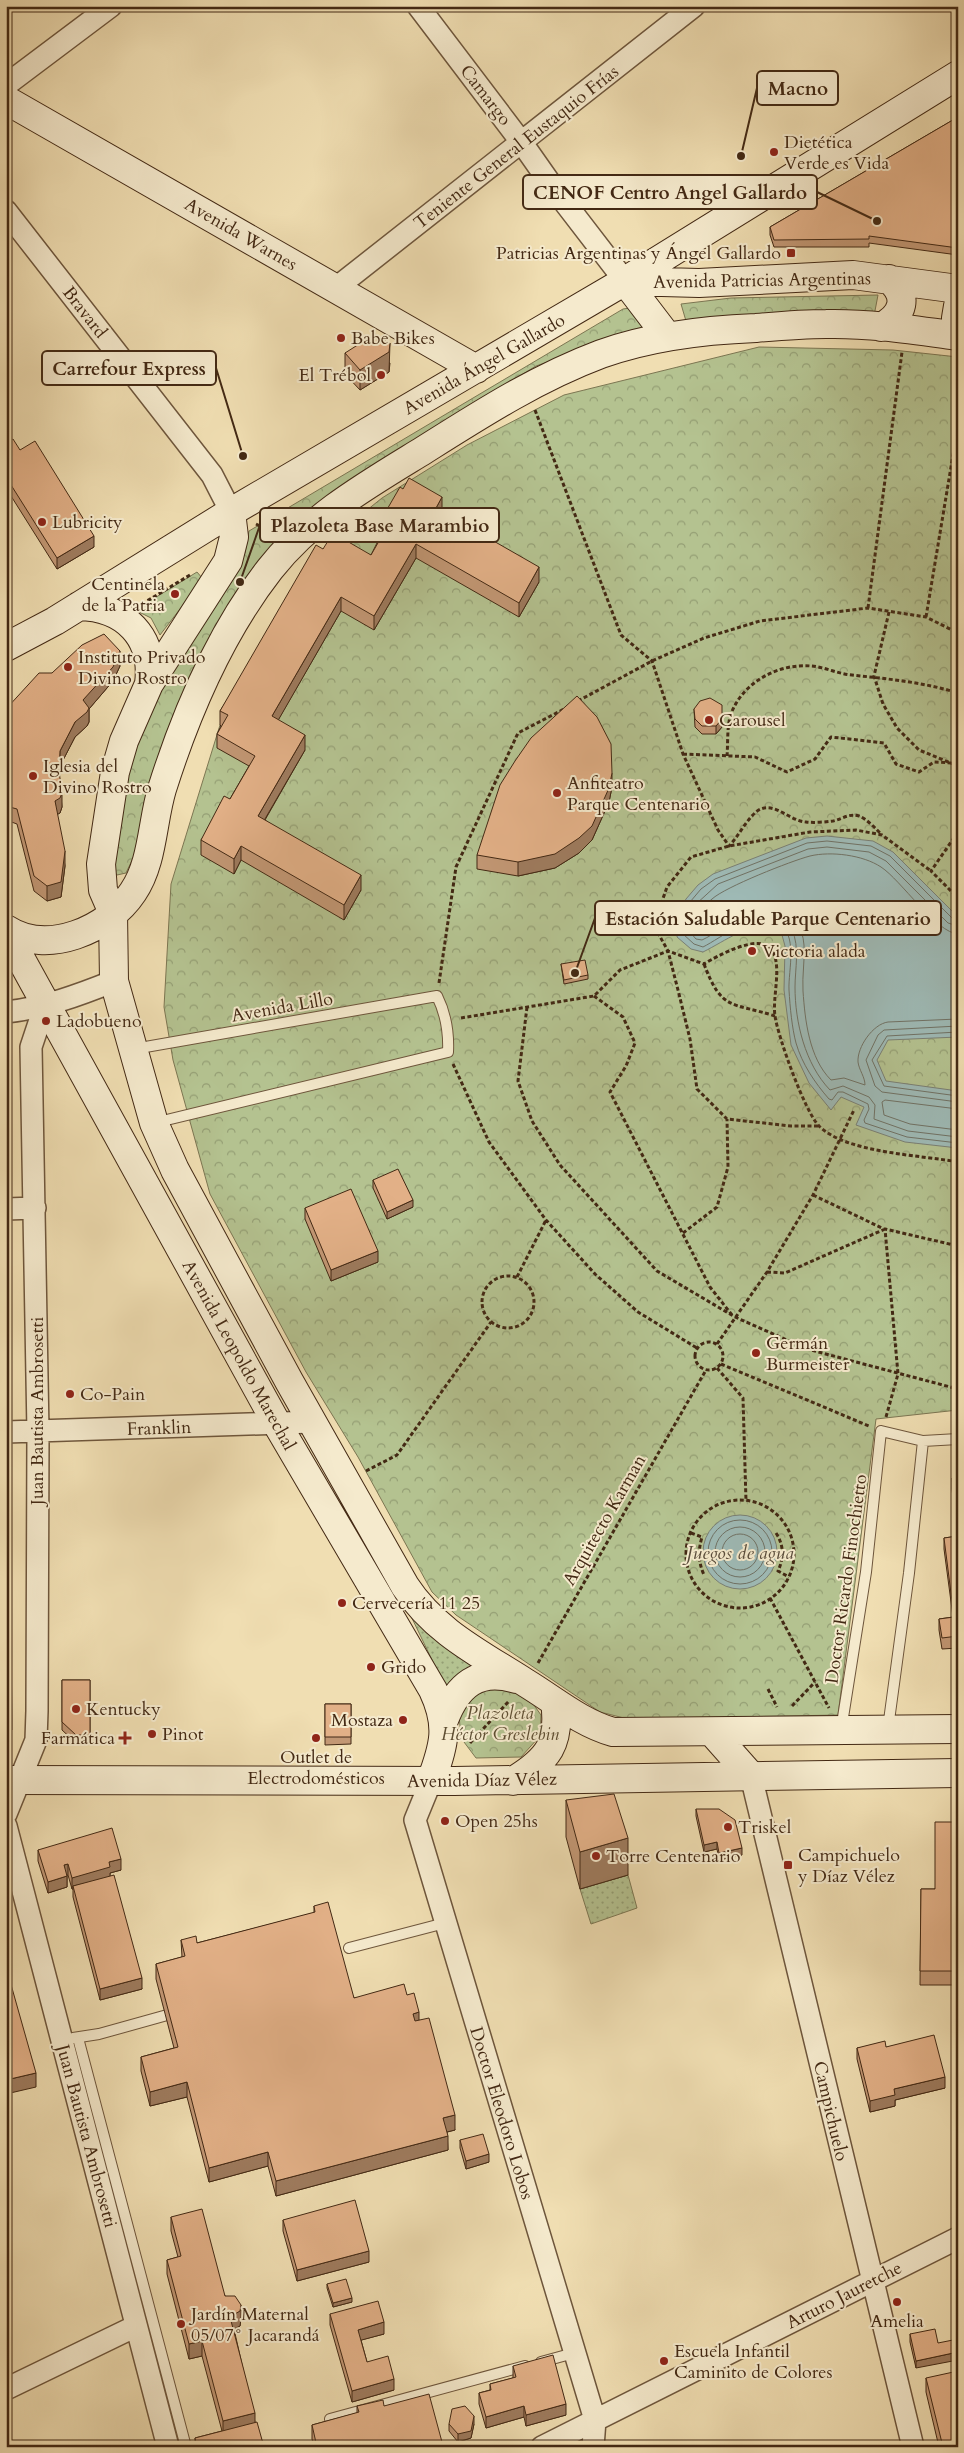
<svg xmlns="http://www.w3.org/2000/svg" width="964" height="2453" font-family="Cardo,serif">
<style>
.grass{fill:url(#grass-dots);stroke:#7c7652}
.park{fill:url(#park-crowns);stroke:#7c7652}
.water{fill:#9ebab6;stroke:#7a8075}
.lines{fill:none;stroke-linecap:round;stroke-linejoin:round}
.shore{stroke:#707265;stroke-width:1}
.service-casing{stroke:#6e563c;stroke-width:12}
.minor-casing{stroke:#6e563c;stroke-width:24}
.secondary-casing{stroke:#432914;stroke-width:30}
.path{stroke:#432914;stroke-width:3;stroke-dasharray:4 2.5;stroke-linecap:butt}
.service{stroke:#f5eacd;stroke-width:10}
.minor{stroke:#f5eacd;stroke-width:21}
.secondary{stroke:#f5eacd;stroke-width:28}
.wall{fill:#c29774;stroke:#432914}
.shaded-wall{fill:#9e7b5e;stroke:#432914}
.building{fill:#e2b087;stroke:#432914}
.poi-dot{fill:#8f2418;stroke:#f5eacd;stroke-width:2}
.labels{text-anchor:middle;stroke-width:4;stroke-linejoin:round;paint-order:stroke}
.street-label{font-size:18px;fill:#432914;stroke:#f5eacd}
.poi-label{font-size:18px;fill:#432914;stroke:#f5eacd;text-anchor:start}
.park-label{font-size:18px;font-style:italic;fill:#5f4f33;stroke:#f5eacd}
.water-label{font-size:19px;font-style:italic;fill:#5a4d3c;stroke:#f5eacd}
.leader{fill:none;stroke:#432914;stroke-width:2}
.callout-dot{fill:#432914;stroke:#f5eacd;stroke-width:2}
.callout{fill:#f5eacd;stroke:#432914;stroke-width:2}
.callout-label{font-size:19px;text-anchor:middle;font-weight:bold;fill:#432914}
</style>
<defs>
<pattern id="grass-dots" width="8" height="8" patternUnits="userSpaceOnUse" patternTransform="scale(1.25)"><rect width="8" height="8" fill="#b4c290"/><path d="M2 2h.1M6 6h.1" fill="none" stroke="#949e74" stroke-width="1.8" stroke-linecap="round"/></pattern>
<pattern id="park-crowns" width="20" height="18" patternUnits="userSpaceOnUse" patternTransform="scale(1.25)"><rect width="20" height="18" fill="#b4c290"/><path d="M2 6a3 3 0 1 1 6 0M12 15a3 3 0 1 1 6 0" fill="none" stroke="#949e74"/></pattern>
</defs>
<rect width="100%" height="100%" fill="#f0deb2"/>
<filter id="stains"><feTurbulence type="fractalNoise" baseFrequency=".004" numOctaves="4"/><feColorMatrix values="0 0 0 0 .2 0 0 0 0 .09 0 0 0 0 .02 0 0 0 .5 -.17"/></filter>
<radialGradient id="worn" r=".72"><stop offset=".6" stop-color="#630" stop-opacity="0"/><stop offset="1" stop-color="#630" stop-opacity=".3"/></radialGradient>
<path class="grass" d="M409,1612l21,23 44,31 -28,23z
M628,1875l9,33 -46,16 -11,-35z"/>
<path class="park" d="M878,295l-4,21 -188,5 -5,-17 50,-6z
M630,308l18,19 -112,39 -195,120 -56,50 -159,337 -9,2 -5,-6 20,-113 18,-48 95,-155 4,-22 374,-222z
M759,347l134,3 65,7v1053l-82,9 -38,296 -210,4 -28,-7 -144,-97 -24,-23 -74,-135 -52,-85 -96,-178 -37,-134 -9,-53 7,-123 49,-159 96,-166 20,-24 46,-37 85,-53 97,-50z
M197,572l6,7 -43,56 -9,-17 -16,-8z
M489,1688l20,1 22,12 10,14 -1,21 -19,21 -45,1 -15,-20 -2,-23 11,-18z"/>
<path class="water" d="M827,836l46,5 20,11 65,65v120l-70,3 -11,20 9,21 72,10v57l-53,-6 -49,-17 8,-18 -23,-10 -10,13 -22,-27 -18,-38 -7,-55 1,-44 -3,-11 -8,-9c-28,-2 -47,14 -71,26l-12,-3 -14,-12 3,-27 6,-11 12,-14 15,-11 93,-36z
M703 1552a37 37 0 1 1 74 0a37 37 0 1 1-74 0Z"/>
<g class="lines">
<path class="shore" d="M958,920l-6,-2 -62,-62 -19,-10 -44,-5 -20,2 -92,36 -14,10 -11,13 -5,10 -2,22 11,10 9,3c18,-9 52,-37 74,-25 22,12 11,48 12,68 1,17 3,38 7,53 6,21 19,40 33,56l3,1 6,-8h5l25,12 1,5 -5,11 1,3 42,14 51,6
M958,926l-10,-3 -62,-62 -17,-9 -42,-5 -19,2 -90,35 -23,21 -4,9 -2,17 7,8 6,1c13,-6 24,-16 36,-21 18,-8 45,-9 54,11 8,17 3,39 3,57 0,35 10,77 35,103l13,-4 26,11 6,8 -1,14 34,12 50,6
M958,934c-22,-1 -57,-54 -77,-67 -18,-12 -50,-16 -71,-11 -19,5 -85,31 -98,43 -10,8 -14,17 -15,29l5,4c12,-6 24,-17 36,-21 31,-9 63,-4 66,34 1,15 -2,31 -1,46 2,29 6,67 28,89l13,-2 21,7c0,-8 -6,-15 -7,-23 -1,-15 15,-38 30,-40l70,-3
M958,1026l-74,4 -6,5 -12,25 9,26 7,6 76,10
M958,1032l-71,4 -15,24 12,26 74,10
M958,1109l-73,-9 -3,2 2,13 26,9 48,6
M708 1552a32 32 0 1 1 64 0a32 32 0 1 1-64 0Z
M715 1552a25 25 0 1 1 50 0a25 25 0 1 1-50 0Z
M722 1552a18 18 0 1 1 36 0a18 18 0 1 1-36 0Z"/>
<defs>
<path id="service" d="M134,1049l303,-53c9,18 12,35 11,56l-294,71
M888,1728l21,-155 14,-132
M841,1730l25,-158 15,-141 42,10 35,-2
M349,1948l96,-25
M73,2038l26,-4 79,-22
M78,2038l108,409
M541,2362l33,-9
M330,2419l195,-53"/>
<path id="minor" d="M418,6l104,137 33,47 70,91
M6,85l105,-79
M6,211l206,264 19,37
M336,288l358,-282
M6,1012c38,-4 73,-17 108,-31
M6,1209l29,-1
M6,1432l306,-10
M751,1776l162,671
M431,1781l-16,39 180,600 -2,27
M6,1814l30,-74 1,-29 1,-279 -7,-385 14,-42
M6,1826l162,621
M6,2389l130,-63
M542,2447l416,-209"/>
<path id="secondary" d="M6,100l470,269
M625,281l74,2 154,-8 105,14
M625,281l42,55
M958,306l-2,12 2,8
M881,327c23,-12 28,-31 8,-48
M231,512l3,25 -6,24 -79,123 -25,57 -9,31 -14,92 2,26 10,23 1,68 40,142 21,47 114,211 116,205c30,46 76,68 121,97 28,17 55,40 87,49l345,-3
M79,606c46,1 76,31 70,78
M6,647l49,-26 176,-109 394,-231 333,-206
M6,929c41,27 102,1 127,-37 20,-29 19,-70 29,-103 24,-76 58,-156 108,-220 42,-53 97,-84 154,-119 57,-36 113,-72 177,-96 50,-18 102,-24 155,-26 23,-2 47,-4 70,-4 44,-1 88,6 132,12
M6,932l271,492 156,266c17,36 11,56 -2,91
M444,1720c13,-34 34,-53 72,-41
M712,1732l39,44
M6,1780l448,1 504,-8
M513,1781c35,-21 48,-38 42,-79"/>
</defs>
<use href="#service" class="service-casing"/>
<use href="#minor" class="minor-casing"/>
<use href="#secondary" class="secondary-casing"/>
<path class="path" d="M535,410l86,225 31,26 31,93 35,76 11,16c10,-10 21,-33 32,-37 15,-6 29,12 45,13 8,1 19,0 27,-1 10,-2 15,-8 26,-5 8,3 17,13 23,19
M256,524l12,6 5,-2
M142,604l48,-29
M868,608l34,-256
M889,612l-15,64 9,28 14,24 22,22 39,16
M926,617l32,-192
M578,701l74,-40 52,-23 56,-17 108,-13 58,9 32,16
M683,754l72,3 32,15 28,-13 16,-22 53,6 12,21 23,8 15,-10 19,1
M727,756c1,-12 0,-27 3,-39 10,-33 47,-54 81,-51 14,1 27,8 41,9 36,4 71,7 106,18
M958,832l-27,39 27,27
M704,964c18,48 28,38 71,52
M439,983l17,-116 62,-134 48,-25
M594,996l29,21 12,26 -9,23 -16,26 100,195 22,28
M527,1007l-9,74 14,40 28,44 97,106 78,46 72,32 151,40
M461,1018l133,-22 26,-26 48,-19 36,13c13,-8 55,-31 67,-15 12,15 1,48 4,67 3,21 30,96 44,110 27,27 101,29 139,36
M453,1064l36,78 57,78 49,54 43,38 59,36
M818,1126h-27l-64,-7 -30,-30 -7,-50 -12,-49 -10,-39 -10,-18 1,-23 8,-23 24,-30 38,-11 81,-14 46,-2 26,5 49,36
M813,1195l71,34
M683,1233l34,-26 11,-40 -1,-48
M767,1272l18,1 100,-44
M482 1302a26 26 0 1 1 52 0a26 26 0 1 1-52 0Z
M517,1277l29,-57
M695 1356a14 14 0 1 1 28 0a14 14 0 1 1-28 0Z
M717,1344l50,-72 46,-77 41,-85
M721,1364l148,62
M717,1368l26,30 3,103
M886,1417l12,-43 -13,-145 73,17
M366,1471l31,-16 94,-133
M686 1554a54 54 0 1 1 108 0a54 54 0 1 1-108 0Z
M691,1533l11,4c-4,14 -4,24 2,38
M776,1533c8,12 8,25 2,38l11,6
M770,1598l59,110
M538,1663l168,-293
M768,1689l9,18
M792,1706l23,-24
M470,1743l39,-42"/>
<use href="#service" class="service"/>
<use href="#minor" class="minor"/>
<use href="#secondary" class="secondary"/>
</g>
<path class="wall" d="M958,117v138l-89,-12v4h-95l-4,-12v-8z
M345,353l45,10 -1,9 -29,18 -15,-16z
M6,443l14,7 74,97 -37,22 -51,-81z
M442,511l97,71 -20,35 -103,-59 -42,72 -33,-19 -63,109 27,30 -40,70 96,70 -17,30 -103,-60 -7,14 -33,-19v-15l29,-41 19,-33 -32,-18v-14l4,-8 -1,-1v-14l103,-162 48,6 8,-16h-1v-14z
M120,666l-7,15 -24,28v13l-2,4 -12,11 -15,29 -1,10 3,31 -2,6 -3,1 8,52 -4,31 -14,4 -13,-10 -17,-67 -11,-4v-111l46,-36z
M694,709l28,18 -6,7h-14l-7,-7z
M612,787l-3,15 -17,38 -13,13 -24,15 -37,8 -41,-7v-14z
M561,964l27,11v4l-24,5z
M373,1180l40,27 -26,12 -14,-31z
M305,1208l73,54 -47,19 -26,-62z
M958,1477v37l-3,1 -3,-26v-11z
M958,1536v112l-16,1 -3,-19v-11l14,-2 -9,-68v-11z
M62,1680h28v63h-14l-14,-13z
M325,1704h26v40l-26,1z
M566,1800l62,75 -48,14 -14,-52z
M696,1809l46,46 -23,5 -2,-11 -13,3 -8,-36z
M958,1822v163h-38l1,-96h14z
M38,1850l83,20 -11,3v3l32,113 -42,11 -27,-103v-8h-1l-4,-14h-1v12l-19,6 -10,-32z
M314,1906l40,92 53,-3 12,25 36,110 -8,2 1,18 -172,46 -8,-30 -59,16 -22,-85 -37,9 -9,-35v-14l33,-9 -18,-69v-15l26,-7 -1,-17 16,3 117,-30z
M886,2047l59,41 -50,12v6l-25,6 -13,-53v-11z
M460,2140l29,22 -23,7 -6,-21z
M171,2217l70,102 -1,7 -6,3 21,93 9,25h-69v-9l27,-7 -20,-75 -13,3 -22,-85v-14l11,-3 -7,-26z
M283,2220l86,42 -72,19 -14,-50z
M327,2284l25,18 -19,5 -6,-19z
M330,2314l54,20 -23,6 6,22 27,28 -42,12 -22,-77z
M910,2334l28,9 -22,25 -6,-26z
M513,2366l53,49 -40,11 -2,-9 -38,11 -7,-24v-11l11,-3v-6l23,-6z
M926,2378l32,69h-19l-13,-55z
M357,2406h27l58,41h-128l-2,-8v-14l45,-12z
M449,2424h25l-3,14 -13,4 -9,-11z"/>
<path class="shaded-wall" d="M390,343l-1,29 -29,18v-20z
M442,497v14l-6,-3z
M94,536v11l-37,22v-11z
M416,544v14l-42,72v-14z
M539,567v15l-20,35v-14z
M341,597v14l-69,120v-15z
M120,651v15l-7,15 -24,28v13l-2,4 -12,11 -15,29 -1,20 1,-35 15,-29 8,-22z
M722,719v8l-6,7v-8z
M305,735v15l-47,81v-15z
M612,773v14l-3,15 -17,38 -13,13 -24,15 -37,8v-14z
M62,793v14l-2,6 -5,3v-15z
M241,846v14l-7,14v-15z
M65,851v15l-4,31 -14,4v-15z
M361,875v15l-17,30v-15z
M413,1200v7l-26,12v-7z
M378,1251v11l-47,19v-11z
M12,1719v11l-6,5v-11z
M628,1838v37l-48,14v-37z
M717,1842v7l-13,3v-7z
M742,1848v7l-23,5v-7z
M121,1859v11l-11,3v5l-37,8v3h-1v-11l37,-16z
M68,1864v11l-4,1v-11z
M67,1876v11l-19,6v-11z
M142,1978v11l-42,11v-11z
M419,2012v15l-6,1v-14z
M36,2073v14l-30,7v-14z
M945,2077v11l-50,12v6l-25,6v-11l24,-12z
M187,2082v15l-37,9v-14z
M455,2115v15l-12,3v-15z
M448,2136v14l-172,46v-15z
M268,2152v14l-59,16v-14z
M489,2154v8l-23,7v-8z
M369,2251v11l-72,19v-11z
M352,2298v4l-19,5v-4z
M241,2305v14l-1,7 -10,5v-14z
M384,2322v12l-26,7v-11z
M202,2341v15l-13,3v-15z
M958,2352v8l-42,8v-7z
M394,2379v11l-42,12v-11z
M566,2404v11l-40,11v-11z
M524,2406v11l-38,11v-11z
M255,2413v14l-32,8v-14z
M474,2416v8l-3,14 -13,4v-8z
M442,2442v5h-20z"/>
<path class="building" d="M958,117v131l-89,-12v3l-95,1 -4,-13z
M375,334l15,9 -1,9 -29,18 -15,-17z
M13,439l7,11 15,-9 59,95 -37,22 -51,-81v-34z
M409,478l33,19 -6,11 103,59 -20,36 -103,-59 -42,72 -33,-19 -69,119 33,19 -47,81 103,59 -17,30 -103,-59 -7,13 -33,-19 23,-44 6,3 25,-43 -38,-22 11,-19 -8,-4 96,-166 7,4 10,-16 38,22 15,-26 -8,-4 22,-38 3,2z
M104,634l16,17 -7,16 -30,33 6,8 -2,4 -12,10 -15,29 -1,20 3,22 -2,5 -5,3 10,50 -4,31 -14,4 -13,-10 -17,-67 -11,-3v-97l33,-36h13l30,-28z
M577,696l20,21 14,27 1,29 -3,15 -17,38 -13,12 -24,16 -37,8 -41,-7 23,-70 15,-24 16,-23z
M710,698l12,7v14l-6,7h-14l-7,-7 -1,-10 6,-8z
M585,960l3,15 -24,5 -3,-16z
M398,1169l15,31 -26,12 -14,-32z
M351,1189l27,62 -47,19 -26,-62z
M958,1477v26h-3l-3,-25z
M958,1536v100l-16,2 -3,-19 15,-2 -10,-79z
M6,1651h5l1,68 -6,5z
M62,1680h28v55h-14l-14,-13z
M325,1704h26v33h-26z
M614,1794l14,44 -48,14 -14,-52z
M696,1809h23l16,11 7,28 -23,5 -2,-11 -13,3z
M935,1822h23v149h-38l1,-82h14z
M112,1828l9,31 -12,3 1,5 -38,11 -4,-14 -4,1 3,11 -19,6 -10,-32z
M114,1875l28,103 -42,11 -27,-103z
M328,1902l26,96 50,-14 3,11 7,-2 5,19 -6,2 2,7 14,-3 26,97 -12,3 5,18 -172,45 -8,-29 -59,16 -22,-86 -37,10 -9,-35 37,-10 -22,-83 29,-8 -4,-16 15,-4 1,7 118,-31 -1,-6z
M6,1981h4l26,92 -30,7z
M934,2035l11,42 -51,12 1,6 -25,6 -13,-53 28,-7 1,6z
M483,2134l6,20 -23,7 -6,-21z
M355,2200l14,51 -72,19 -14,-50z
M202,2209l23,87h10l6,9 -1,6 -10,6 25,96 -32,8 -21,-80 -13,3 -22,-84 14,-4 -10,-39z
M346,2279l6,19 -19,5 -6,-19z
M378,2301l6,21 -26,8 9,32 21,-6 6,23 -42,12 -22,-77z
M935,2329l3,14 20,-4v13l-42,9 -6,-27z
M553,2355l13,49 -40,11 -2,-9 -38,11 -7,-24 12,-3 -1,-6 26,-7 -3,-11z
M958,2371v76h-15l-17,-69z
M429,2394l13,48 -20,5h-105l-5,-22 47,-13 -2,-6 26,-6 1,6z
M465,2406l9,10 -3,15 -13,3 -9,-10 3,-15z
M257,2422l7,25h-67l-2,-9z"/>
<g class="poi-dot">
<circle cx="774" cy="152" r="5"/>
<rect x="786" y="248" width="10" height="10" rx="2.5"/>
<circle cx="341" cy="338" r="5"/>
<circle cx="381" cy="375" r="5"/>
<circle cx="42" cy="522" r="5"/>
<circle cx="175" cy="594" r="5"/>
<circle cx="68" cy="667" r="5"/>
<circle cx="709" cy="720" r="5"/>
<circle cx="33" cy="776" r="5"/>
<circle cx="557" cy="793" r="5"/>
<circle cx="752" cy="951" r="5"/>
<circle cx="46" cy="1021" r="5"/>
<circle cx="756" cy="1353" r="5"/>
<circle cx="70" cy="1394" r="5"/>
<circle cx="342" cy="1603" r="5"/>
<circle cx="371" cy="1667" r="5"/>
<circle cx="76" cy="1709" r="5"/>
<circle cx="403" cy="1720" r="5"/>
<circle cx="152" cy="1734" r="5"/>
<path d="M122.5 1730.5h5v5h5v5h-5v5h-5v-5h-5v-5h5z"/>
<circle cx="316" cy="1738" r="5"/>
<circle cx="445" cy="1821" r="5"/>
<circle cx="728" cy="1827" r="5"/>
<circle cx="596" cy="1856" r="5"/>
<rect x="783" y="1860" width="10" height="10" rx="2.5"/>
<circle cx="897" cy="2302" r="5"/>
<circle cx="181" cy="2324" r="5"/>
<circle cx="664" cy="2361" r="5"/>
</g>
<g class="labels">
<g class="street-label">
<text transform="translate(486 95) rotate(52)" y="6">Camargo</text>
<text transform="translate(516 147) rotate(-38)" y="6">Teniente General Eustaquio Frías</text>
<text transform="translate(241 234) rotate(30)" y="6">Avenida Warnes</text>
<text transform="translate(762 280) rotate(-1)" y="6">Avenida Patricias Argentinas</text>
<text transform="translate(85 312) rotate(52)" y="6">Bravard</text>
<text transform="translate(484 364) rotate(-30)" y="6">Avenida Ángel Gallardo</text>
<text transform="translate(282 1007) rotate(-10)" y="6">Avenida Lillo</text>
<text transform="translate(239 1355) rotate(61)" y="6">Avenida Leopoldo Marechal</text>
<text transform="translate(37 1411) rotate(-90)" y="6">Juan Bautista Ambrosetti</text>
<text transform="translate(159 1428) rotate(-2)" y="6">Franklin</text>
<text transform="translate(604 1520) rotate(-60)" y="6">Arquitecto Karman</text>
<text transform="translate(846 1579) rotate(-82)" y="6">Doctor Ricardo Finochietto</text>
<text transform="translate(482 1780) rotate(-1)" y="6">Avenida Díaz Vélez</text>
<text transform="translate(831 2111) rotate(77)" y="6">Campichuelo</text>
<text transform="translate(502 2113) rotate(73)" y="6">Doctor Eleodoro Lobos</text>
<text transform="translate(87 2136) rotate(75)" y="6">Juan Bautista Ambrosetti</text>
<text transform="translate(844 2295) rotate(-27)" y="6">Arturo Jauretche</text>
</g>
<g class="poi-label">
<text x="784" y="148">Dietética<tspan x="784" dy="21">Verde es Vida</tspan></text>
<text x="781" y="259" text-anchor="end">Patricias Argentinas y Ángel Gallardo</text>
<text x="351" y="344">Babe Bikes</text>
<text x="371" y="381" text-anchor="end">El Trébol</text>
<text x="52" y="528">Lubricity</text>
<text x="165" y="590" text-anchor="end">Centinela<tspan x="165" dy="21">de la Patria</tspan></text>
<text x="78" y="663">Instituto Privado<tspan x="78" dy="21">Divino Rostro</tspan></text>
<text x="719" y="726">Carousel</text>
<text x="43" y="772">Iglesia del<tspan x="43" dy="21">Divino Rostro</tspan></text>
<text x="567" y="789">Anfiteatro<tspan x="567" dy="21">Parque Centenario</tspan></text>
<text x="762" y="957">Victoria alada</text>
<text x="56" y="1027">Ladobueno</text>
<text x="766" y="1349">Germán<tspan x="766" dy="21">Burmeister</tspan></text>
<text x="80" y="1400">Co-Pain</text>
<text x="352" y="1609">Cervecería 11 25</text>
<text x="381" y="1673">Grido</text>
<text x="86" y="1715">Kentucky</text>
<text x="393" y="1726" text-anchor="end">Mostaza</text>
<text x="162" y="1740">Pinot</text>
<text x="115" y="1744" text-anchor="end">Farmática</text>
<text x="316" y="1763" text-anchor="middle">Outlet de<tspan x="316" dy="21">Electrodomésticos</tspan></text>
<text x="455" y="1827">Open 25hs</text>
<text x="738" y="1833">Triskel</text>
<text x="798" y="1861">Campichuelo<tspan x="798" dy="21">y Díaz Vélez</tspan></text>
<text x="606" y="1862">Torre Centenario</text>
<text x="191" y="2320">Jardín Maternal<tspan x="191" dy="21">05/07° Jacarandá</tspan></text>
<text x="897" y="2327" text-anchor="middle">Amelia</text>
<text x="674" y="2357">Escuela Infantil<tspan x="674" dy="21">Caminito de Colores</tspan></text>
</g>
<g class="park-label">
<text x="500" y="1719">Plazoleta<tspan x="500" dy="21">Héctor Greslebin</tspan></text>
</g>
<g class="water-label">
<text x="740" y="1559">Juegos de agua</text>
</g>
</g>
<path class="leader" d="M741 156L757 88M877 221L817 192M243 456L216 368M240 582L260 525M575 973L595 918"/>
<g class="callout-dot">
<circle cx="741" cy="156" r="5"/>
<circle cx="877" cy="221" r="5"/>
<circle cx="243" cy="456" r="5"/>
<circle cx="240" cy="582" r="5"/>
<circle cx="575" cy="973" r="5"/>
</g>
<g class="callout">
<rect x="757" y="71" width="81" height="34" rx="5"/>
<rect x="523" y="175" width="294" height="34" rx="5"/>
<rect x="42" y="351" width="174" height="34" rx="5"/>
<rect x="260" y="508" width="239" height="34" rx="5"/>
<rect x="595" y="901" width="346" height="34" rx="5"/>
</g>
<g class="callout-label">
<text x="798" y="95">Macno</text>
<text x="670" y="199">CENOF Centro Angel Gallardo</text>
<text x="129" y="375">Carrefour Express</text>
<text x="380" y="532">Plazoleta Base Marambio</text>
<text x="768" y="925">Estación Saludable Parque Centenario</text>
</g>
<rect width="964" height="2453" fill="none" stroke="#f0deb2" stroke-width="25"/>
<rect x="8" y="8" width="949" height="2438" fill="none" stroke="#432914" stroke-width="2.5"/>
<rect x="12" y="12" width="939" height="2428" fill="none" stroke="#432914"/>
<rect width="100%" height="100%" filter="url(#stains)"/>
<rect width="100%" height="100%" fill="url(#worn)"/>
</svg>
